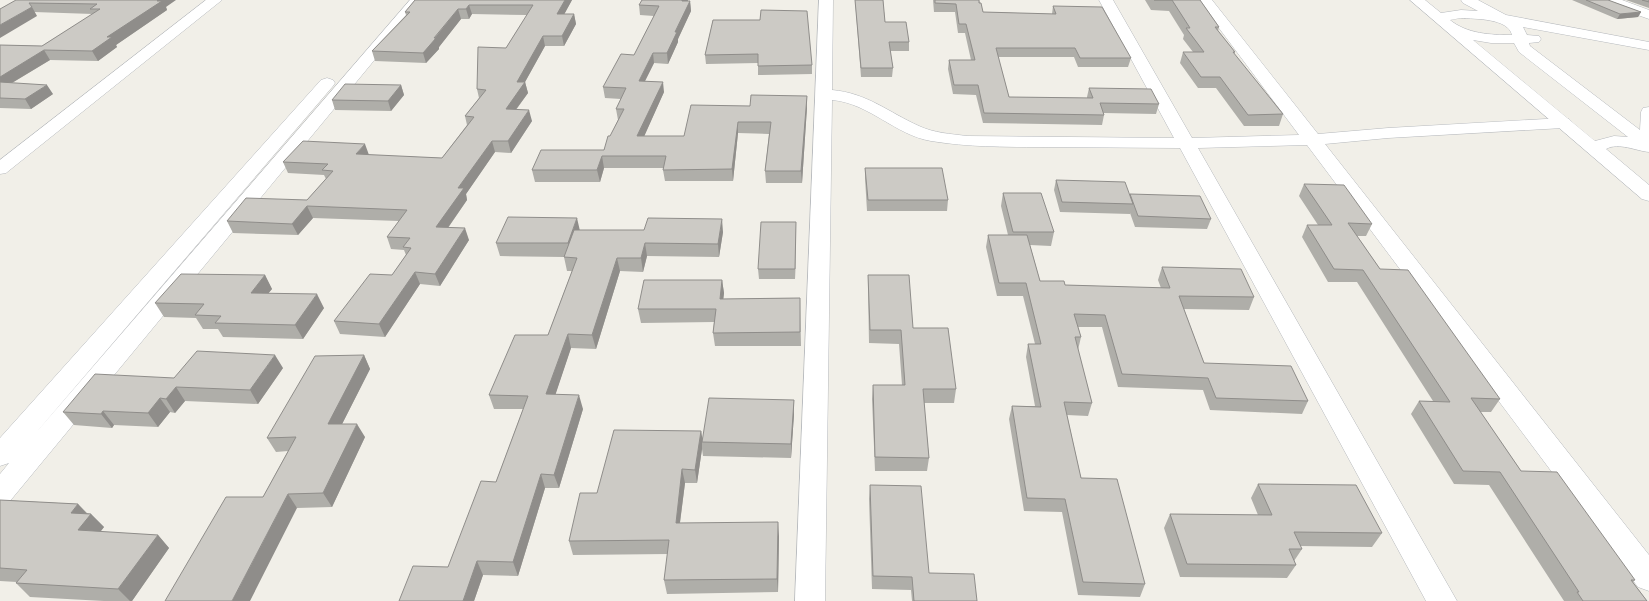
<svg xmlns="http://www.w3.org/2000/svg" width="1649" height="601" font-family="Lato,sans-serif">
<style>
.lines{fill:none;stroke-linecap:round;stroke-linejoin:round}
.minor-casing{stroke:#b5b8bc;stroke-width:1}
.tertiary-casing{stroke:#b5b8bc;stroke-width:1}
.minor{fill:#fff;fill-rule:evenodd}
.tertiary{fill:#fff;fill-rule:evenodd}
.wall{fill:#afaea9}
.shaded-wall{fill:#8f8d8a}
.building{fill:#cccac5;stroke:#8f8d8a}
</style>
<rect width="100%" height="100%" fill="#f1efe8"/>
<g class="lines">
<defs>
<path id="minor" d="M206,0h16l-216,173 -6,1v-14z
M410,0h14l-414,501 -10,3v-30l9,-11 -9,3v-28l321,-358 6,-2 6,2 2,3 -2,3 -299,349z
M819,0h14l-1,90c35,3 56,22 87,36 15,7 32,8 48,10l207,2 -75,-138h14l79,138 107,-3 -101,-135h14l106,134 70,-6 175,-10 6,1 3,4 -3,4 -6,1 -175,10 -63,6 324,411v36l-11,-4 -331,-442 -109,3 259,453h-31l-246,-453c-47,0 -93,-1 -140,-1 -36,0 -72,0 -109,-6 -36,-6 -62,-38 -99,-41l-7,501h-30z
M1602,0h20l27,10v9l-45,-16z"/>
<path id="tertiary" d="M1410,0h15l16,13 20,-3 17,1 -15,-8 -2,-3h17l28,15 143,27v8l-126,-23 4,8 12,1 2,3 -2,3 -10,1 1,3 110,84 1,-18 2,-4 6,-1v45c-13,-1 -30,-10 -43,-3l43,36v16l-7,-2zM1461,18c14,1 47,0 51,17 -21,0 -45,-1 -62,-15zM1473,40l18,3h23l5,9 109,85 -14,-1 -19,5z"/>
</defs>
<use href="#minor" class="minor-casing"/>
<use href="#tertiary" class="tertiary-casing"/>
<use href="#minor" class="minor"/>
<use href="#tertiary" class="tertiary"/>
</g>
<path class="wall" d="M16,0l150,7 1,3 -51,35 1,2 -19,14 -48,-1 -38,23 41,11 -22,15 -31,-1v-63l42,1 51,-32 -59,-2 3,4z
M415,0h157l-8,14h10l2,10 -12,22h-19l-20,36 3,11 -12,17 16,11 -21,32 -16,-1 -29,42 1,6 -19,28 21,12 -29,46 -20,-2 -35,53 -45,-3 -6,-13 58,-46 14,-20 -2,-5 -13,-1 -4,-12 12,-16 -86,-3 -15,17 -65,-2 -6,-12 80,-21 19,-21 -2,-4 -36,-2 -5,-11 86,-7 73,3 25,-33 -2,-9 14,-18 -2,-9 29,-41 21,-33 -55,-1 -3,5h-8l-22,28v2l-13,14 -51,-2 -3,-10 34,-36 -1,-3z
M642,0h46v1h2l1,10 -13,28v3l-10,22 -14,-1 -9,18 19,11 -20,44h40l66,-30 57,-10v11l-5,76h-36l-1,-12 4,-37 -31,-1 -5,48h-68l-2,-11v-2h-59l-4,14h-65l-3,-12 72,-20 14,-30 -2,-11 5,-10 -16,-1 -2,-11 31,-32 20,-39 -14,-1 -1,-10z
M855,0h28l2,22 24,20v9h-19l3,17 -1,9h-31z
M933,0h46l4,12 69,2 1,-8 78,52 -3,9h-50l-4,-10h-76l11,40 78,1v-1l2,-9 70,16 -3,10 -52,-1v2l-2,10 -119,-2 -7,-28 -23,-1 -5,-25 1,-9h22l-6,-27h-7l-3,-21h-21z
M1145,0h55l19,27 -1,4 17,21 -1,2 49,60 -4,12h-35l-28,-38h-18l-18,-25 3,-11h10l-10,-13 1,-4 -15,-24 -18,-1z
M1572,0h36l33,12 -3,5 -21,2z
M1626,0h23v8z
M713,20l99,45v9l-54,1v-12l-52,1 -1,-9z
M401,85l3,10 -13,16 -56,-1 -3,-10z
M865,168l83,32 -1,11h-80l-2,-33z
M1056,180l73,15 1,-1 81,25 -4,10 -72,-2 -5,-14v1l-70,-2 -6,-22z
M1304,184l68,40 -6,12h-9l23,33 120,130 -9,13h-11l41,59 114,109 -2,2 14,19h-83l-75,-116 -35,-1 -43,-70 8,-13h14l-76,-119h-29l-26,-45 5,-12h11l-19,-29z
M1003,193l51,39 -3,14 -21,-1 10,36 25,4 96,3 -3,-8 4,-13 92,30 -5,13 -65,-1 20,54 104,38 -6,13 -92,-4 -7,-20 -85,-3 -16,-60h-24l3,10 -3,13 14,53 -4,13 -21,-1 14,63 64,106 -5,13 -62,-2 -16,-83 -38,-1 -15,-92 3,-13h23l-9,-49 2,-13h7l-12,-48h-26l-11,-49 2,-12h20l-7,-29z
M796,222l-1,57h-36l-1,-10z
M580,230l143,2 -4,25 -72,-1 -4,16 -23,-1 -24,78 -25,-1 -16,47 28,14 -24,79h-14l-27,88 -35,-1 -9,26h-75l49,-34 48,-85 27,-73h-29l-5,-14 59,-60 24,-64h-5l-3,-14 -64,-1 -4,-13z
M265,275l7,14 -4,4 56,15 -21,31 -80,-2 -5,-8h-15l-7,-11 -32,-1 -9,-14z
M868,275l45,53 43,61 -2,14h-30l5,55 -2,13h-52l-3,-72 1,-14h29l-3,-41 -30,-1 -1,-55z
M722,280l2,13 -1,6 77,-1 1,48h-86l-2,-13 1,-11 -73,1 -3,-14z
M364,355l6,14 -28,55 23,13 -33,70 -35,1 -34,-11 25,-46 -12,1 -9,-14z
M283,368l-25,36 -73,-3 -10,12 -5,-1 -12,15 -44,-2 -2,3 -38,-3 -11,-13 111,-34z
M794,400v14l-3,44 -88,-2 -1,-7 -5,34h-12l-5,40 99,13 -1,56 -111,2 -3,-14 4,-26 -95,1 -4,-14 28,-48 104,-62 1,7z
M1258,484l124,49 -10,14 -72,-1 2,3 -8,12 2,4 -9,13 -107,-1 -16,-49 6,-14 88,1 -7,-17z
M870,485l59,88 48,28h-65l-1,-11 -39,-1 -3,-90z
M0,500l78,4 9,9 4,1 13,13 -4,5 58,3 11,13 -37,53h-28l-74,-4 -14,-14 1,-1 -17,-1z"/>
<path class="shaded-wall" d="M158,0h18l-10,7 1,3 -51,35 1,2 -19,14 -6,-10 15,-14z
M565,0h7l-13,24 -2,-10z
M682,0h6l-5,11 -1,-10z
M690,1l1,10 -13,28v3l-10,22 -1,-11 8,-21z
M469,5l3,9 -3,5 -3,-10z
M32,7l5,9 -37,22v-13z
M458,9l3,10 -22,28v2l-13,14 -3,-10z
M1641,12l-3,5 -21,2 3,-5z
M574,14l2,10 -12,22 -2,-10z
M543,36l2,10 -20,36 3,11 -20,27 -2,-11 11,-27z
M44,50l6,10 -50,30v-13z
M653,53l1,10 -14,28 -1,-10z
M663,82l1,10 -25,56 -2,-12z
M47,85l6,9 -22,15 -6,-10z
M401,85l3,10 -13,16 -3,-10z
M807,96v11l-5,76 -1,-12z
M529,110l3,11 -21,32 -3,-12z
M738,122v11l-5,48 -1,-12z
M492,141l3,11 -29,42 1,6 -27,39 -4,-12 22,-39z
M365,144l4,11 -13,-1z
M602,156l2,12 -4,14 -3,-12z
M307,206l6,12 -15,17 -6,-11z
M577,218l3,13 -9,26 -3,-14z
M722,219l1,13 -4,25 -1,-13z
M796,222v10l-1,47v-10z
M465,228l4,12 -29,46 -5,-12z
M645,243l2,13 -4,16 -2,-14z
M617,258l3,13 -24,78 -4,-14z
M415,272l5,12 -35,53 -6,-13z
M265,275l7,14 -14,17 -7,-13z
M722,280l2,13 -2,19 -2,-13z
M317,294l7,14 -21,31 -8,-14z
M568,334l3,14 -20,60 -5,-14z
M275,355l8,13 -25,36 -8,-14z
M364,355l6,14 -35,69 -7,-14z
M176,387l9,14 -10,12 -9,-14z
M579,395l4,14 -24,79 -5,-13z
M160,398l10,14 -12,15 -10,-14z
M794,400v14l-3,44v-14z
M103,411l11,14 -2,3 -11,-14z
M357,424l8,13 -33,70 -9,-14z
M701,431l2,11h-1v7l-5,34 -2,-13z
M682,469l3,14 -7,54 -2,-14z
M541,474l4,14 -27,88 -5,-14z
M288,494l9,14 -47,93h-18z
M78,504l11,12 2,-2 13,13 -13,17 -13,-14 -7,-17z
M778,522l1,14 -1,56 -1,-13z
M158,535l11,13 -37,53h-2l-12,-12z
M477,561l6,14 -9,26h-11z"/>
<path class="building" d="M16,0h142l-1,1h5l-55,36h5l-20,14 -48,-1 -44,27v-32l42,1 58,-37h-10l7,-5 -68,-1 3,4 -32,18v-16z
M415,0h150l-8,14h17l-12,22h-19l-26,46h8l-19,27 23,1 -21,31h-16l-34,47h6l-28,39 29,1 -30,46 -20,-2 -36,52 -45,-3 36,-47 22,1 19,-27 -8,-1 7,-9 -23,-1 20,-27 -100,-4 -15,18 -65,-3 19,-23 61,2 26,-29 -11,-1 6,-6 -45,-2 20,-21 62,3 -9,10 86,4 32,-41 -9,-1 21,-26 -9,-1 1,-42 28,1 27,-43h-64l-3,4h-8l-24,29h2l-13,15 -51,-2 38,-39h-5z
M642,0h40v1h8l-15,31h2l-10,21h-14l-14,28 24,1 -26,54h47l7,-31 59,1 1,-11 56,1 -6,75h-36l6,-49h-33l-6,47 -69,1 3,-14h-64l-5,14h-65l9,-20h63l4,-14h2l14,-27h-8l10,-21 -23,-1 18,-33 13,1 25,-49 -20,-1z
M855,0h28l2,22h21l3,20h-20l4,26h-32z
M935,0h44v3h2l2,9 73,2 -3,-8 49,1 29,51h-51l-5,-10h-79l13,49 84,1 -4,-10 62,1 8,15 -59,-1 4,12 -120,-2 -6,-28h-24l-5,-25h26l-9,-36h-7l-3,-20 -21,-1z
M1154,0h46l19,27h-4l20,25h-2l50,62 -35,1 -28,-38h-19l-18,-25h21l-18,-24h4l-18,-28z
M1586,0h22l33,12 -21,2z
M1642,0h7v2z
M761,10l46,1 5,54 -54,1v-12l-53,1 8,-35h47z
M0,82l47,3 -22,14 -25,-1z
M345,84l56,1 -13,16 -56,-1z
M865,168h77l6,32h-80z
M1056,180l69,2 8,22 -71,-2z
M1304,184l40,1 28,39 -24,-1 32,46 28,1 92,129 -29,-1 50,73 36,1 78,108h-4l16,21h-64l-6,-9h2l-79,-120 -37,-1 -44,-70 31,1 -87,-132 -29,-1 -27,-44h25z
M1003,193h38l13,39h-41z
M1130,194l70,2 11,23 -73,-3z
M508,217l69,1 -9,25h-72z
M648,218l74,1 -4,25 -73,-1 -4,15h-24l-25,77 -24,-1 -22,60 33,1 -25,80 -13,-1 -28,88 -36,-1 -14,40h-64l14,-35 35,1 33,-86 15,1 32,-86 -39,-1 26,-60h33l29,-77 -13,-1 10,-27h70z
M761,222h35l-1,47h-37z
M988,235h39l13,46h24l1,4 105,3 -8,-21 79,2 13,28 -75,-1 25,67 87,3 17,35 -92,-3 -8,-20 -86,-4 -17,-59 -31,-1 7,23h-6l17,66 -28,-1 17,76 36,1 28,105 -62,-2 -18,-83 -38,-1 -15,-92 29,1 -13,-63h13l-15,-61h-27z
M181,274l84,1 -14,18 66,1 -22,31 -80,-2 6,-7 -26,-1 9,-11 -49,-1z
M868,275h41l4,53h35l8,61h-33l6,69 -54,-1 -2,-72h32l-4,-55h-31z
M644,280h78l-2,19 80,-1v34l-87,1 3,-24h-78z
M197,351l78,4 -25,35 -74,-3 -10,12 -6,-1 -12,15 -45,-2 -2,3 -38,-2 32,-38 79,4z
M364,355l-36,69h29l-34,69 -35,1 -56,107h-67l61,-104h37l33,-60 -29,1 48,-82z
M709,398l85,2 -3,44 -89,-2z
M614,430l87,1 -6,39 -13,-1 -6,54 102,-1 -1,57 -113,1 5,-40 -100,1 11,-48h17z
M1258,484l98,1 26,48 -88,-1 8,17h-13l7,16 -109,-1 -17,-50 102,1z
M870,485l51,1 8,87 45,1 3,27h-63l-2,-24 -39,-1z
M0,500l78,4 -7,9 20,1 -13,16 80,5 -40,54 -102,-6 11,-13 -27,-2z"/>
</svg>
